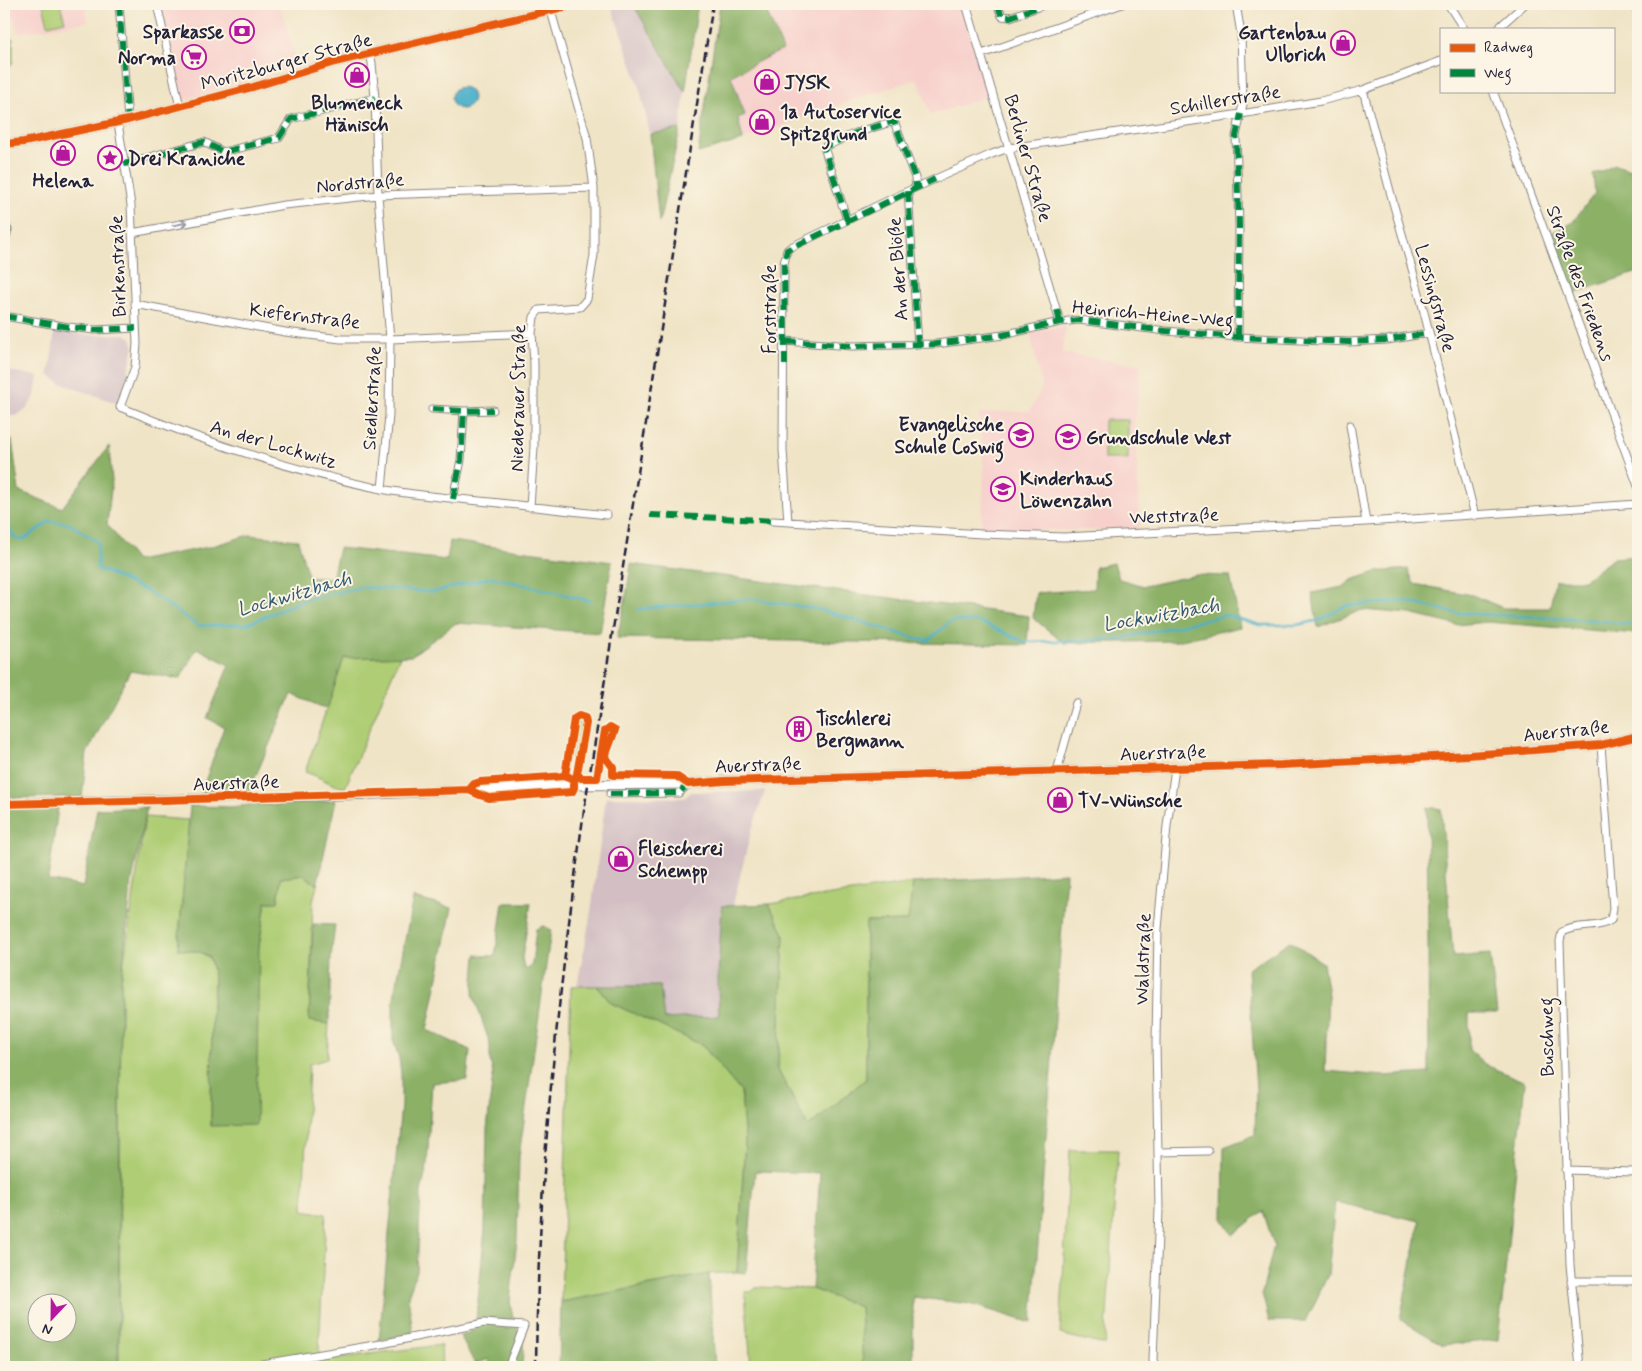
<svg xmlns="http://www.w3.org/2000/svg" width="1642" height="1371" font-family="Mynerve,sans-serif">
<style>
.built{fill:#f7d0cc}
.industrial{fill:#d2bec3}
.green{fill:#afcd74;stroke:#687858}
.forest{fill:#8bb066;stroke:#566950;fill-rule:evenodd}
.water{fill:#48afc8;stroke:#356882}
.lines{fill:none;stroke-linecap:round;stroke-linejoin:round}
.stream{stroke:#48afc8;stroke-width:2.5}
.minor-casing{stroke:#898380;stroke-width:9}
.tertiary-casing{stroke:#898380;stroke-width:11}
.minor{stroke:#fff;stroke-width:7}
.tertiary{stroke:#fff;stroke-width:9}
.rail{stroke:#22223b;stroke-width:2.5;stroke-dasharray:8 4;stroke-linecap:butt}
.quiet{stroke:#00873e;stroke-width:6;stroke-dasharray:12 6;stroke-linecap:butt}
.cycleway-casing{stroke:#fcf5e5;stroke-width:11}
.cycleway{stroke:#e8590c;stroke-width:8}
.oneway{stroke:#9c9ca7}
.labels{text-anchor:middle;stroke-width:4;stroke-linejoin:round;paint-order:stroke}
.poi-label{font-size:19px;font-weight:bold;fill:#22223b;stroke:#fcf5e5;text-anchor:start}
.street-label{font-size:19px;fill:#22223b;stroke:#fcf5e5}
.water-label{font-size:20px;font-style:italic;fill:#315a73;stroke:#fcf5e5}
</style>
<rect width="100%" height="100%" fill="#fcf5e5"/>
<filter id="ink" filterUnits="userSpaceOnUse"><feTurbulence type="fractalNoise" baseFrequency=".02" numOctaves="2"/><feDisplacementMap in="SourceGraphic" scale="10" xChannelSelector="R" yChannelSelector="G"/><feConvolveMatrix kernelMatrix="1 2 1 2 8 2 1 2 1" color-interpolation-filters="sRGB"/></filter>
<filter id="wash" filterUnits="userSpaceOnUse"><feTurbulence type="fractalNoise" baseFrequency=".0096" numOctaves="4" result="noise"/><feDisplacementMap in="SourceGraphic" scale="20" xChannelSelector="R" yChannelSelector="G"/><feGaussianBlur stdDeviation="1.12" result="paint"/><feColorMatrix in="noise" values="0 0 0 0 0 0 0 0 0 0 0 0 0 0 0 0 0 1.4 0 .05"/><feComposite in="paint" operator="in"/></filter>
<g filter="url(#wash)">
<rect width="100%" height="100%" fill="#f0e4c6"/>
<path class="built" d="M10,4h76l2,18 -70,11z
M160,4h120l18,61 -115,35z
M774,4h186l29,92 -58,19 -14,-36 -56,18 -118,43 -5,-22 6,-3 -13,-39 34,-18 18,-8 -17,-43z
M1066,326l-4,27 79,12 -6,59 5,106h-159l3,-57 -5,-60 51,-2 12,-24 -12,-54z"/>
<path class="industrial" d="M615,4h18l52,88 -5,37 -30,5 -11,-49 -28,-80z
M55,330l33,5 36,-1 7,4 3,9 -4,17 -5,22 -8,17 -55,-19 -13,-9z
M4,370l34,6 -3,20 -9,14 -11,6 -11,-2z
M765,791l-14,41 -18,73 -10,1 -5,72 1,38 -55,3 -4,-32 -83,-1 14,-74 15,-115 78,1 7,-6z"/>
<path class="green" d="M43,4h17l5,17 -17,4z
M4,37l9,2v23l-9,13z
M1104,420h24v39h-24z
M400,656l-55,132c-15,-3 -26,-12 -40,-16l39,-114z
M580,718l4,3 -6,39 -8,-1 6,-38z
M145,817l44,3 -11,129 22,3 9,5c6,17 6,29 3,46l-1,123 48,-180 7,-44 12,-1 3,-23 23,-3 13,10 -4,16 -4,120 20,3 -2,35 -18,5 -6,146 23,4 -7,135 2,11 120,-15 1,22h-323l2,-386z
M913,883l-5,38 -42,1v157l-58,48 -30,-57 6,-136 -15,-30z
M571,986h26l14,17 91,42 39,47 4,50 -8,130 -29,2 -147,28z
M1070,1150h48l-13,195 -45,-11z
M757,1287l55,2 48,18 3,60h-112l-6,-75h6z"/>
<path class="forest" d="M633,4h65l-13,88z
M720,4h43l20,46 -18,8 -34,18 14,39 -7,3 5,22 -45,13z
M680,129l-21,94 -9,-89z
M1615,165l23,7v100l-70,23 -21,-60 25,-12 23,-30 -2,-18z
M4,436l8,4 7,51 43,17 47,-62 3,35 -5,43 29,37 73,-14 40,-12 49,5 10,36 24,2 7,-30 108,12 3,-19 162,21 -12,71 -144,-10 -45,33 -67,2 -17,51 -36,-15 -43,100 -47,-1 23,-66 -17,-9 22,-53 -32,-17 -17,31 -50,-8 -43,82 -5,44 -78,1z
M1638,556v78l-151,-12 -31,3 -46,-11 -48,-4 -44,17 -6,-34 31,-6 9,-7 24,-8 32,-3 6,15 58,11 31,13h47l5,-28h29l30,-22z
M1114,563l5,16 25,7 52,-11 34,1 10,51 -63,14 -113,2 -31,-25 3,-25 58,-4 1,-22z
M631,564l398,52 -2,29 -410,-7 9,-41z
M336,800l-19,85 -13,-10 -23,3 -3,24h-12l-7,44 -3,179 -45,1 1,-123c3,-17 3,-29 -3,-46l-9,-5 -22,-3 12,-143 40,1 29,-3 15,1z
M147,807l-16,79 -10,96 -3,385h-114v-559h54l-10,72 35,7 14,-78zM38,1304h30v30h-30z
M1427,807l14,2 12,148 37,-3 7,59h-28v37l17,15 39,17 -27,258 -55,5 -43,-26 20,-98 -85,-19 -7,73 -22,46h-37l-7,-28 12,-48 -11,-34 -30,24 -10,-15 1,-73 31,-12 1,-45 -8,-121 42,-28 33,22 5,32 -3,76 59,5 45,-3z
M1066,873l-34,450 -62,-19 -57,-7v70h-50l-3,-60 -48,-18 8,-116 -65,-2 -9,102 -9,-1 8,-130 -4,-50 -39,-47 -91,-42 -14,-17h63l4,33 55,-3 -1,-38 4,-72 47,-2 15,30 -6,136 30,57 58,-48v-157l42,-1 5,-38z
M413,898l39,10 -25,122 43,20 -3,30 -35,3 -5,83 -6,26 -4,79 -9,25 5,37 -34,8 22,-236v-32l-2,-15 -6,-18v-37z
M503,903h28l-9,55 2,10 4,1 4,-5 4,-35 7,-3 8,4 -32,226 -2,84 -7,61 4,23 10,13 -2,30h-34l1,-8 -14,5 -15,-28 15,-6 10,-101 2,-100 6,-55 -3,-14v-16l-17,-50 3,-39 19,1z
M313,924l22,1 -4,32 -2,67 -20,-3z
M709,1274l6,93h-156l2,-65z"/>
<path class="water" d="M451 98a11 11 0 1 1 22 0a11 11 0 1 1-22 0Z"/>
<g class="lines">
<path class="stream" d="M4,521l12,18 7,1 27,-19 20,3 28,18 -1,26 50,23 52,35 48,-2 57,-24 57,-13 72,5 59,-15 99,24
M638,609l112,-10 68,10 100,30 11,1 22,-19 29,1 45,20 94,-3 107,-24 34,10h37l23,-5 26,-14 58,-5 52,12 135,7 47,5"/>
</g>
</g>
<g filter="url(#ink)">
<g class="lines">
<defs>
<path id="minor" d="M119,4l9,116
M157,4l23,103
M966,4l94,318
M997,4l5,12 8,1 36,-13
M1236,4l5,30 2,70 -7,32 3,90 -1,111
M1448,4l16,25
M1634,4l4,9
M1497,29l28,-25
M370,54l2,9 3,35 3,97 12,144 -1,76 -7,74
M982,54l140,-50
M1363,90l31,116 27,94 54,216
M1493,91l145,395
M118,123l13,82 6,139 -2,23 -15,40c84,35 171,63 261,82 36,7 72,9 109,13 39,4 78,9 117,13
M124,164l80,-22 19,10 56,-14 12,-19 84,-21
M908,191l10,154
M847,220l-23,-73 32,-14 38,-12 21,57 1,9
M4,223l4,7 -2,7 -2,3
M132,233l152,-28 94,-10 216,-7
M4,245v8
M135,304l150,28 56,7h49l142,-6
M4,316l65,11 26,3 41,-2
M785,341l67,5 84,-2 67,-9 57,-13 19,-2 87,11 72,6 63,3 48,2 38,-2 42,-7
M432,409l32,2 29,-1
M1350,425l16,97
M453,499l8,-39 3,-49
M530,507l4,-60v-84l-2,-30 2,-16 5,-7 41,-3 7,-8 7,-44v-67l-7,-50 -38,-134
M773,521l209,13 82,3 302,-15 272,-18
M788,522l-5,-72 1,-186 3,-14 4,-3 117,-56 84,-37 17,-6 232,-34 80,-13 42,-11 78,-29
M1057,771l19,-68
M610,794l69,-1 9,-9
M1159,1152l49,-1
M1566,1170l68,2
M1571,1281h60
M244,1367l137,-23 103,-21 40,3 -16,41
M1158,1367l-4,-2 -1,-5 6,-150 -3,-168 2,-113 9,-103 8,-58
M1580,1367l-10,-102 -10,-324 2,-9c15,-9 34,-2 49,-12l2,-12 -12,-163"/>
<path id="tertiary" d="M4,144l20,-2 104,-22 125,-33 82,-25 241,-58
M4,804l372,-10 193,-9 119,-1 36,-3 558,-16 187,-10 132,-10 37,-9"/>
</defs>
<use href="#minor" class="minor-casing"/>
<use href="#tertiary" class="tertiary-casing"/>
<use href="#minor" class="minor"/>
<use href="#tertiary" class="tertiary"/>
<path class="rail" d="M536,1367c2,-190 22,-375 49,-563l128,-800"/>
<path class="quiet" d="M119,4l9,116
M997,4l5,12 8,1 36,-13
M124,164l80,-22 19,10 56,-14 12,-19 84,-21
M908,191l10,154
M847,220l-23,-73 32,-14 38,-12 21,57 1,9
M4,223l4,7 -2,7 -2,3
M4,245v8
M1057,310l3,12
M4,316l65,11 26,3 41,-2
M1238,337l1,-111 -3,-90 5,-22
M785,341l67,5 84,-2 67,-9 57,-13 19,-2 87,11 72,6 63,3 48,2 38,-2 42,-7
M785,365l-1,-101 3,-14 148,-71
M432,409l32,2 29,-1
M453,499l8,-39 3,-49
M650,515c41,2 82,3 123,6
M610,794l69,-1 9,-9"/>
<defs>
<path id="cycleway" d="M4,144l20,-2 104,-22 125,-33 82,-25 241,-58
M565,776l9,-57 5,-3 6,2 1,5 -9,51 4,4h16l8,-47 5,-4 5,3 -9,24 1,5 6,8v8l63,1 12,8 36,-3 558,-16 187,-10 132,-10 37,-9
M565,776l4,1 5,3v8l-2,4 -83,6 -9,-3 -11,-5 5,-6 6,-2z
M4,804l161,-4 304,-10"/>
</defs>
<use href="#cycleway" class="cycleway-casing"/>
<use href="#cycleway" class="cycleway"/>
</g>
<defs><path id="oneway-shaft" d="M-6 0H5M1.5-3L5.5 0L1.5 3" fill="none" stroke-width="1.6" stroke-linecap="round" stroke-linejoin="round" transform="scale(1.25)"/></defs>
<use class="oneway" href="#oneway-shaft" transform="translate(180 224) rotate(-12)"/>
</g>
<defs>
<symbol id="bank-ring" viewBox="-11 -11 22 22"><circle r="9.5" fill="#fcf5e5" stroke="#b5179e" stroke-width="1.5"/><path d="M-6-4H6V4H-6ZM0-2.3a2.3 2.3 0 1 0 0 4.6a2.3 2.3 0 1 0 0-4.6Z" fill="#b5179e"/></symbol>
<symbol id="shop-ring" viewBox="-11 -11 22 22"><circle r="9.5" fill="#fcf5e5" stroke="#b5179e" stroke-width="1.5"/><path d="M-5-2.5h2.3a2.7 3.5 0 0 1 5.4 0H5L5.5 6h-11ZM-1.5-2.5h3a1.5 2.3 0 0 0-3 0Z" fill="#b5179e"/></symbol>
<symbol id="supermarket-ring" viewBox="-11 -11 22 22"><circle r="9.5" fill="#fcf5e5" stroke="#b5179e" stroke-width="1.5"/><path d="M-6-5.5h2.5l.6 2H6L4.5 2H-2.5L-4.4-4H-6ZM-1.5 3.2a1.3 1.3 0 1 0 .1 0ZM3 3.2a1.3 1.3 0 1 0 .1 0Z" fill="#b5179e"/></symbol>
<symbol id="sight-ring" viewBox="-11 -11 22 22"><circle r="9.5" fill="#fcf5e5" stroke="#b5179e" stroke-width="1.5"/><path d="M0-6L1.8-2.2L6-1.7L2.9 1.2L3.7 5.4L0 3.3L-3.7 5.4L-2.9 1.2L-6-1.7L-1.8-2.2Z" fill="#b5179e"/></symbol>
<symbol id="school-ring" viewBox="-11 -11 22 22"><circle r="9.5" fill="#fcf5e5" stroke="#b5179e" stroke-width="1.5"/><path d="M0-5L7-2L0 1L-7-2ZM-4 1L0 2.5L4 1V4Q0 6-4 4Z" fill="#b5179e"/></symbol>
<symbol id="building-ring" viewBox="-11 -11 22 22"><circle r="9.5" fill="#fcf5e5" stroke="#b5179e" stroke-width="1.5"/><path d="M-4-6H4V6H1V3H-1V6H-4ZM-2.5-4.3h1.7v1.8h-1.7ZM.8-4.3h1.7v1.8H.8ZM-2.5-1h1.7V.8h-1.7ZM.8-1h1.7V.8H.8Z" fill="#b5179e"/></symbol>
</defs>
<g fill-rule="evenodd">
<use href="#bank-ring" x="228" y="17" width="28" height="28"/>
<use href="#shop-ring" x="1329" y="29" width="28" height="28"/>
<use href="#supermarket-ring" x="180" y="43" width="28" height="28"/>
<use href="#shop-ring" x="343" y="61" width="28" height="28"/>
<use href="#shop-ring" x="753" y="68" width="28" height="28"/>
<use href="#shop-ring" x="748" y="108" width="28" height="28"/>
<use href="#shop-ring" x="49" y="139" width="28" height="28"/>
<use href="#sight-ring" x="96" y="144" width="28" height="28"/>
<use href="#school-ring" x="1007" y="421" width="28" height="28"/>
<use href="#school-ring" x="1054" y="423" width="28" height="28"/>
<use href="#school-ring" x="989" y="475" width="28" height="28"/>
<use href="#building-ring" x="785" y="715" width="28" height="28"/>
<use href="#shop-ring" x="1046" y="786" width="28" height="28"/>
<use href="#shop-ring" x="607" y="845" width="28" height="28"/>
</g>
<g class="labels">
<g class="poi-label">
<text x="224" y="38" text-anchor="end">Sparkasse</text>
<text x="1326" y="39" text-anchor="end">Gartenbau<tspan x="1326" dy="22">Ulbrich</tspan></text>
<text x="176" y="64" text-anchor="end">Norma</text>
<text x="784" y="89">JYSK</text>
<text x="357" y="109" text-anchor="middle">Blumeneck<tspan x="357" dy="22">Hänisch</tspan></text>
<text x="780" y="118">1a Autoservice<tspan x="780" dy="22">Spitzgrund</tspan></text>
<text x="128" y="165">Drei Kraniche</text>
<text x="63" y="187" text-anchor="middle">Helena</text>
<text x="1004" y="431" text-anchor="end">Evangelische<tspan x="1004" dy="22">Schule Coswig</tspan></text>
<text x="1086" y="444">Grundschule West</text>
<text x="1020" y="485">Kinderhaus<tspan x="1020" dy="22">Löwenzahn</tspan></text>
<text x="816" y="725">Tischlerei<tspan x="816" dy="22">Bergmann</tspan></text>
<text x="1078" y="807">TV-Wünsche</text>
<text x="638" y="855">Fleischerei<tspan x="638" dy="22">Schempp</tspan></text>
</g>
<g class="street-label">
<text transform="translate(286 61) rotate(-15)" y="7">Moritzburger Straße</text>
<text transform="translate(1225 99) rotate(-9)" y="7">Schillerstraße</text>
<text transform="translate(1029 158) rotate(74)" y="7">Berliner Straße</text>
<text transform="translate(360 182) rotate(-5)" y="7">Nordstraße</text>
<text transform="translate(117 266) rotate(-92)" y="7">Birkenstraße</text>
<text transform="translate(897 269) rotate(-94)" y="7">An der Blöße</text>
<text transform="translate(1581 283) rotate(70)" y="7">Straße des Friedens</text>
<text transform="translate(1436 298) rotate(75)" y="7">Lessingstraße</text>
<text transform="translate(769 309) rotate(-90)" y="7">Forststraße</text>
<text transform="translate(1153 313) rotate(5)" y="7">Heinrich-Heine-Weg</text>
<text transform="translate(305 315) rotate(7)" y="7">Kiefernstraße</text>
<text transform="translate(371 398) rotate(-87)" y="7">Siedlerstraße</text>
<text transform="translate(517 398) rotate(-89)" y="7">Niederauer Straße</text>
<text transform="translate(274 443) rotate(16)" y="7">An der Lockwitz</text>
<text transform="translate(1174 515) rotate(-2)" y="7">Weststraße</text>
<text transform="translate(1566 730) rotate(-6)" y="7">Auerstraße</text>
<text transform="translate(1163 752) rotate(-2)" y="7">Auerstraße</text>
<text transform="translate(758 764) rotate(-2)" y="7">Auerstraße</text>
<text transform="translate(236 782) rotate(-2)" y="7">Auerstraße</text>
<text transform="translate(1142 959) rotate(-88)" y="7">Waldstraße</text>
<text transform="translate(1546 1037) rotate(-91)" y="7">Buschweg</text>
</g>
<g class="water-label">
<text transform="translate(294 593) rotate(-16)" y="7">Lockwitzbach</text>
<text transform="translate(1161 614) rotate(-10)" y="7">Lockwitzbach</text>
</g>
</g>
<rect width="1642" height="1371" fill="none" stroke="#fcf5e5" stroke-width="20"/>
<rect x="1440" y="28" width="175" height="65" fill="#fcf5e5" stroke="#a5a1a1"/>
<rect x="1450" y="44" width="25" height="8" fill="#e8590c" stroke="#a5a1a1"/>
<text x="1484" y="52" font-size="15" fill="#22223b">Radweg</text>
<rect x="1450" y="69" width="25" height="8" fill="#00873e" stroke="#a5a1a1"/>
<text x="1484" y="78" font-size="15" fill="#22223b">Weg</text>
<g transform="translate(52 1318) rotate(202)"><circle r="24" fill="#fcf5e5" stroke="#a5a1a1"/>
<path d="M0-4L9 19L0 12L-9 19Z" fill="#b5179e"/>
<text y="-8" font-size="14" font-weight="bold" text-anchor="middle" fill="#22223b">N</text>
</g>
</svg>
